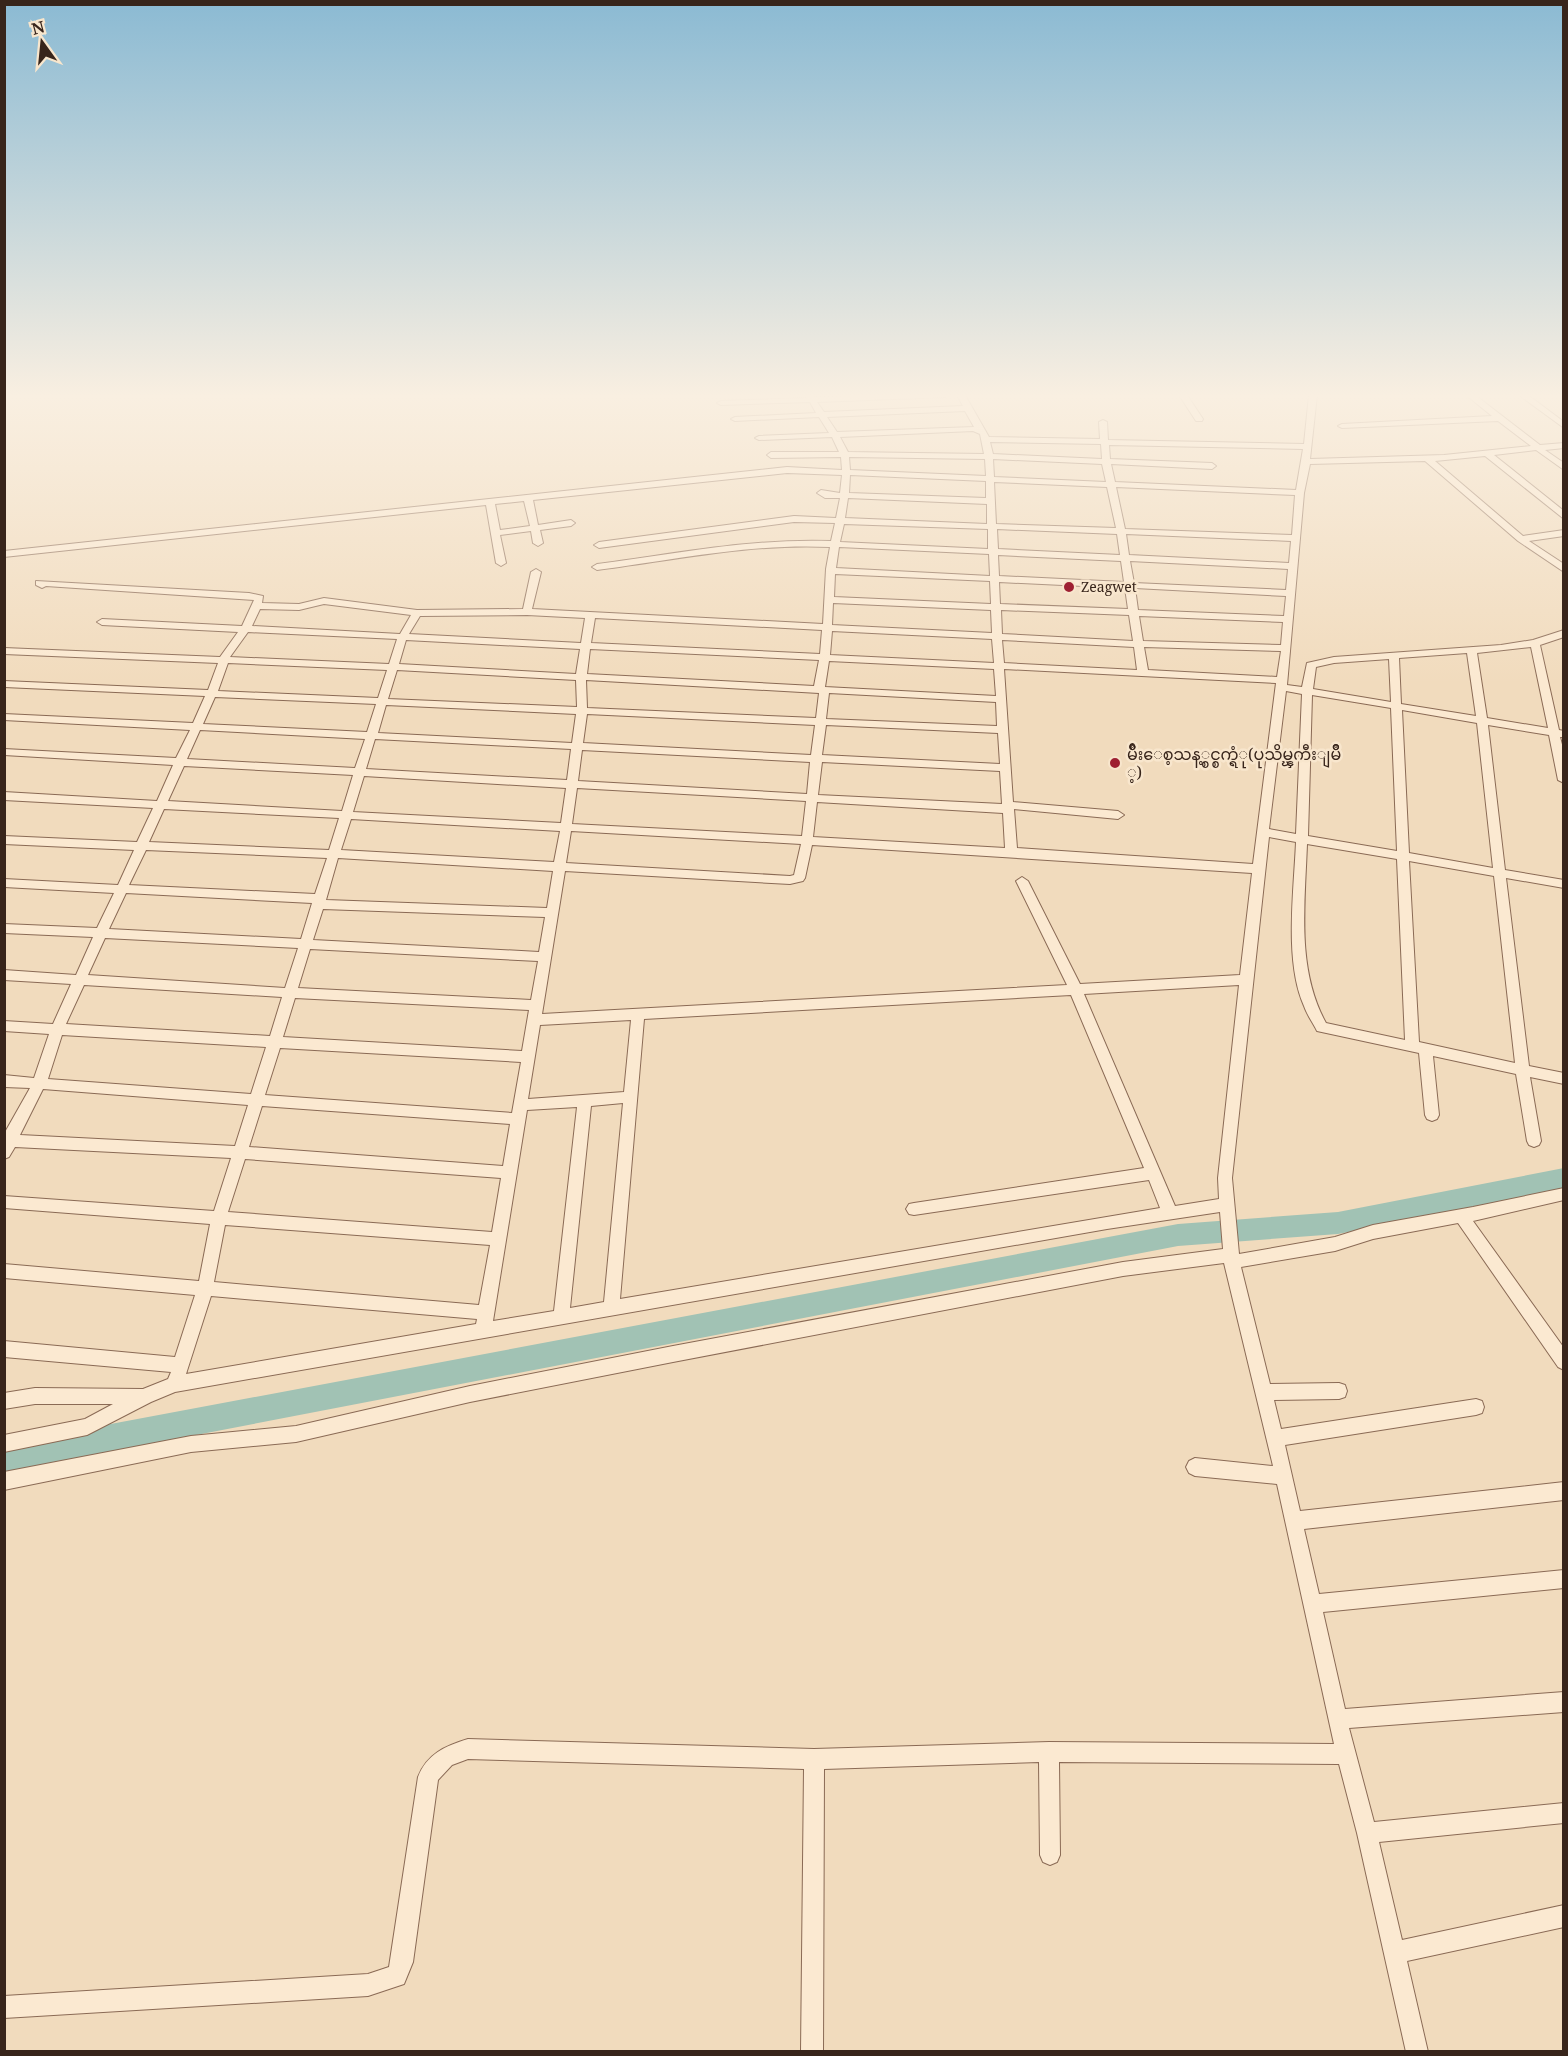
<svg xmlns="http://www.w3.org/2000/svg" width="1568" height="2056" font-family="'Noto Serif','Noto Sans Myanmar',serif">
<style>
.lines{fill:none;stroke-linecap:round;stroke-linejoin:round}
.river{fill:#a1c2b4;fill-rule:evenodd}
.street-casing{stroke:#8a6a55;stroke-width:2}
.street{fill:#fbe9d1;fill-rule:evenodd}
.poi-dot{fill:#9e2032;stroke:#f8e6cd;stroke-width:2}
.labels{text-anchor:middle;stroke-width:5;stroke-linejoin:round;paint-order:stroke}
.far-poi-label{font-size:14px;fill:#38251b;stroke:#f8e6cd;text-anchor:start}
.poi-label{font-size:16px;fill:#38251b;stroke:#f8e6cd;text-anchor:start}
</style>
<rect width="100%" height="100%" fill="#f1dbbd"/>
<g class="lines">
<path class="river" d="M1564,1168v21l-226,45 -160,12 -1174,226v-28l1174,-220 160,-12z"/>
<defs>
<path id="street" d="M805,395h8l1,2 135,-2 -4,2 -128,5 7,10 139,-6 -6,-11h8l24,42 111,2 -1,-17 4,-2 4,2 1,18 196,4 5,-49h8l-7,64 134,-4 87,-9 -33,-25 -156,7 -4,-2 4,-2 150,-8 -26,-21h9l65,50 24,-2v5l-19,2 19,13v7l-28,-20 -42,5 70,56v8l-79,-63 -50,5 88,75 41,-6v6l-35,5 35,23v8l-46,-31 -93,-80 -115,3 -6,29 -17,192 15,2 5,-24 27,-6 167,-12 32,-5 31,-10v7l-24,8 19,85 5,1v6h-4l4,15v31l-6,-3 -9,-45 -61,-10 17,145 59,10v8l-58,-10 23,188 35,7v11l-34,-7 11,64 -2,4 -5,2 -5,-2 -2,-4 -11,-67 -83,-18 6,59 -2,4 -5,2 -5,-2 -2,-4 -6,-62 -102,-22c-4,-8 -10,-16 -13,-25 -20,-44 -10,-116 -8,-164l-27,-5 -37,341 7,76 96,-17 38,-12 100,-18 91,-19v12l-91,21 91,127v22l-6,-3 -100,-144 -85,16 -38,12 -94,16 29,117 69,-1 6,2 2,6 -2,6 -6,2 -65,1 7,29 195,-30 6,2 2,6 -2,6 -6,2 -191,30 15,66 264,-29v18l-260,29 15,65 245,-24v18l-241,24 22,97 219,-17v20l-215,16 25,94 190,-19v20l-185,19 23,98 162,-35v22l-157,34 21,91h-22l-49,-219 -18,-69 -280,-2 1,93 -3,7 -7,3 -7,-3 -3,-7 -1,-93 -215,7 -1,283h-22l3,-283 -336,-10 -16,6 -14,15 -25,182 -9,22 -36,12 -364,22v-22l364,-22 21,-7 29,-190c9,-23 27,-31 50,-38l346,10 235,-7 285,2 -57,-260 -82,-8 -6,-3 -3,-6 3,-6 6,-3 78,8 -49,-203 -101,13 -450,86 -203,40 -174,40 -105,10 -187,38v-18l187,-36 105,-10 174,-40 203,-40 450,-84 100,-13 -3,-37 -113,17 -932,163 -24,10 -64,33 -83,17v-17l81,-16 28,-15h-78l-31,5v-16l31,-5 108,1 25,-10 3,-7 -167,-15v-16l171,16 20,-62 -191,-17v-14l195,17 11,-57 -206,-16v-12l210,15 17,-53 -216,-11 -6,10 -5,2v-25l26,-46 -26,-1v-12l30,3 15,-44 -45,-3v-10l49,3 18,-40 -67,-4v-10l72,5 17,-38 -89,-4v-9l93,4 17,-35 -110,-6v-8l114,6 16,-35 -130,-6v-8l133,6 16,-34 -149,-8v-8l153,9 16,-36 -169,-10v-6l172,9 14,-28 -186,-10v-6l189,9 12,-27 -201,-9v-6l204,9 10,-27 -214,-9v-6l216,9 18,-25 -136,-7 -5,-3 5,-3 140,7 12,-26 -208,-14 -4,2 -6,-3v-4l213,12 14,3 -1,7 37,1 25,-6 93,12 106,-1 8,-37 5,-3 5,3 -9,37 291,15 3,-55 4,-22c-78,-4 -156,13 -233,23l-5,-3 5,-3c77,-10 156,-26 234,-23l4,-18 -41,-1 -195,26 -5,-3 5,-3 195,-26 42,2 4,-20h-15l-8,-5 4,-3 19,3 2,-18 -55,-2 -254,27 5,25 33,-5 4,3 -4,3 -31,4 3,13 -5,3 -5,-3 -2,-12 -31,4 6,28 -5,3 -5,-3 -10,-58 -482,52v-6l783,-84 55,3 -1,-13 -70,1 -4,-3 4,-3h68l-7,-15 -73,3 -4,-2 4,-2 70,-3 -10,-16 -84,4 -4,-2 4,-2 81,-4 -6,-11 -89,3 -4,-2 4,-2 86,-3zM965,411l9,16 -137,5 -10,-15zM973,431l7,3 4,20 -136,-2 -8,-15zM990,442l111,2 1,15 -109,-5zM1109,445l194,4 -7,41 -181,-8 -4,-18 101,5 4,-3 -4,-3 -102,-4zM849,457l136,2 1,17 -136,-6zM993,459l109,5 4,18 -112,-5zM850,475l136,6v17l-137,-5zM994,482l113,5 9,41 -120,-4zM1116,487l179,8 -3,40 -167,-6zM848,498l139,6v20l-142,-6zM524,501l6,25 -30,4 -5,-26zM844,524l144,5v20l-148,-7zM997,529l120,5 3,21 -122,-6zM1126,534l165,7 -2,22 -160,-8zM839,547l150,7 1,22 -154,-8zM998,555l123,6 3,21 -125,-6zM1130,561l158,8 -2,21 -152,-7zM835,574l155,7 1,23 -157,-7zM999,582l126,6 3,21 -128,-5zM1135,588l151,8 -2,20 -146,-6zM833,603l158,7 1,23 -160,-8zM324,604l87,11 -11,19 -148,-8 8,-17 39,1zM1001,610l128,5 4,26 -131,-7zM527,615l58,3 -4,25 -172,-9 11,-18zM1139,616l144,6 -2,23 -138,-4zM595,618l227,12 -2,24 -229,-11zM832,631l160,8 2,24 -164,-8zM248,632l149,7 -8,25 -159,-7zM406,640l174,9 -4,25 -177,-10zM1002,640l132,7 3,23 -133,-7zM1144,647l137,4 -4,26 -129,-7zM1531,647l17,81 -61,-10 -10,-65zM590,649l229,11 -5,26 -227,-12zM1467,653l9,63 -75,-12 -2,-46zM1389,659l2,43 -78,-13 3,-22 18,-4zM829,661l165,8 2,27 -171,-9zM228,663l159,7 -9,28 -160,-7zM1004,669l272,14 -23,181 -236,-16 -3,-39 104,10 6,-4 -6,-4 -105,-9zM397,670l179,10 1,27 -189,-8zM586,680l233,13 -3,25 -229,-10zM1286,691l16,3 -6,140 -27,-5zM829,693l167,9 1,24 -171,-7zM1312,695l79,13 6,143 -89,-15zM215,697l161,7 -9,28 -164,-8zM386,705l190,9 -4,29 -194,-10zM1402,710l75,13 16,145 -84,-15zM587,714l228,11 -4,30 -228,-12zM826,725l172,8 2,31 -178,-9zM200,730l165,9 -10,29 -168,-9zM375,739l196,10 -4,31 -201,-11zM582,750l228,12 -3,32 -229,-13zM822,762l178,9 2,33 -184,-9zM184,766l169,9 -11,36 -174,-10zM364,776l202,12 -5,35 -208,-11zM577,788l229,13 -4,35 -230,-12zM817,802l186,11 2,35 -192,-11zM164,809l175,9 -10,32 -180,-8zM351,819l209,12 -6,31 -213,-12zM571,831l230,13 -7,31 -4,1 -224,-13zM1307,844l90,15 8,181 -79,-17c-30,-54 -21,-120 -19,-179zM812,845l440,28 -12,102 -160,9 -52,-103 -6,-4 -6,4 51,104 -525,29 23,-143 225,13 13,-3 2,-3zM146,850l181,8 -12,36 -186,-9zM338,858l215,13 -6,37 -221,-8zM1409,861l85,15 21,187 -96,-21zM126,893l186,10 -11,36 -192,-10zM323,909l222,8 -6,35 -226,-12zM105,938l193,10 -13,40 -197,-13zM310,949l228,12 -7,39 -233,-12zM84,985l198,12 -12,39 -204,-12zM1239,985l-21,193 1,21 -44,7 -91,-212zM1071,995l73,173 -230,35 -5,1 -3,5 3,5 5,1 235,-35 11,28 -540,91 24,-280zM295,998l234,12 -7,41 -239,-14zM631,1020l-7,72 -96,7 12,-74zM62,1035l204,12 -15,47 -203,-15zM280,1048l241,14 -9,51 -247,-18zM43,1089l205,16 -13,41 -215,-11zM623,1103l-19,199 -34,6 21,-202zM262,1106l248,18 -7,42 -254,-19zM577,1107l-23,204 -61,10 34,-211zM245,1159l256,19 -9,54 -264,-20zM225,1225l265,20 -11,60 -265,-23zM211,1296l266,23 -1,5 -290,50z
M1179,395h8l16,24 -1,2h-6z
M1519,395h9l36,27v6z"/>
</defs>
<use href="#street" class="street-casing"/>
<use href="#street" class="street"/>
</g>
<linearGradient id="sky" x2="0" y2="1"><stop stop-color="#8bbad3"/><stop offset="0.58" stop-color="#f9efe1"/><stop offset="1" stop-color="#f9efe1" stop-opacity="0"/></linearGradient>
<rect width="1568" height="683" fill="url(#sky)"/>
<g class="poi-dot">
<circle cx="1069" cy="587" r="6"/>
<circle cx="1115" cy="763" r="6"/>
</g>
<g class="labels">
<g class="far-poi-label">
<text x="1081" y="592">Zeagwet</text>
</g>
<g class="poi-label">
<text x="1127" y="760">မ်ိဳးေစ့သန့္စင္စက္ရံု(ပုသိမ္ၾကီးျမိဳ<tspan x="1127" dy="18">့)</tspan></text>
</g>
</g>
<rect width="1568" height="2056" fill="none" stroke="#38251b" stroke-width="12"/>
<g transform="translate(42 42) rotate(345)" stroke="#f8e6cd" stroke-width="4.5" paint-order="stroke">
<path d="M0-4.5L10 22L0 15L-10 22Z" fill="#38251b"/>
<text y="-9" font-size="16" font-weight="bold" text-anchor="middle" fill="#38251b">N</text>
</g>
</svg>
